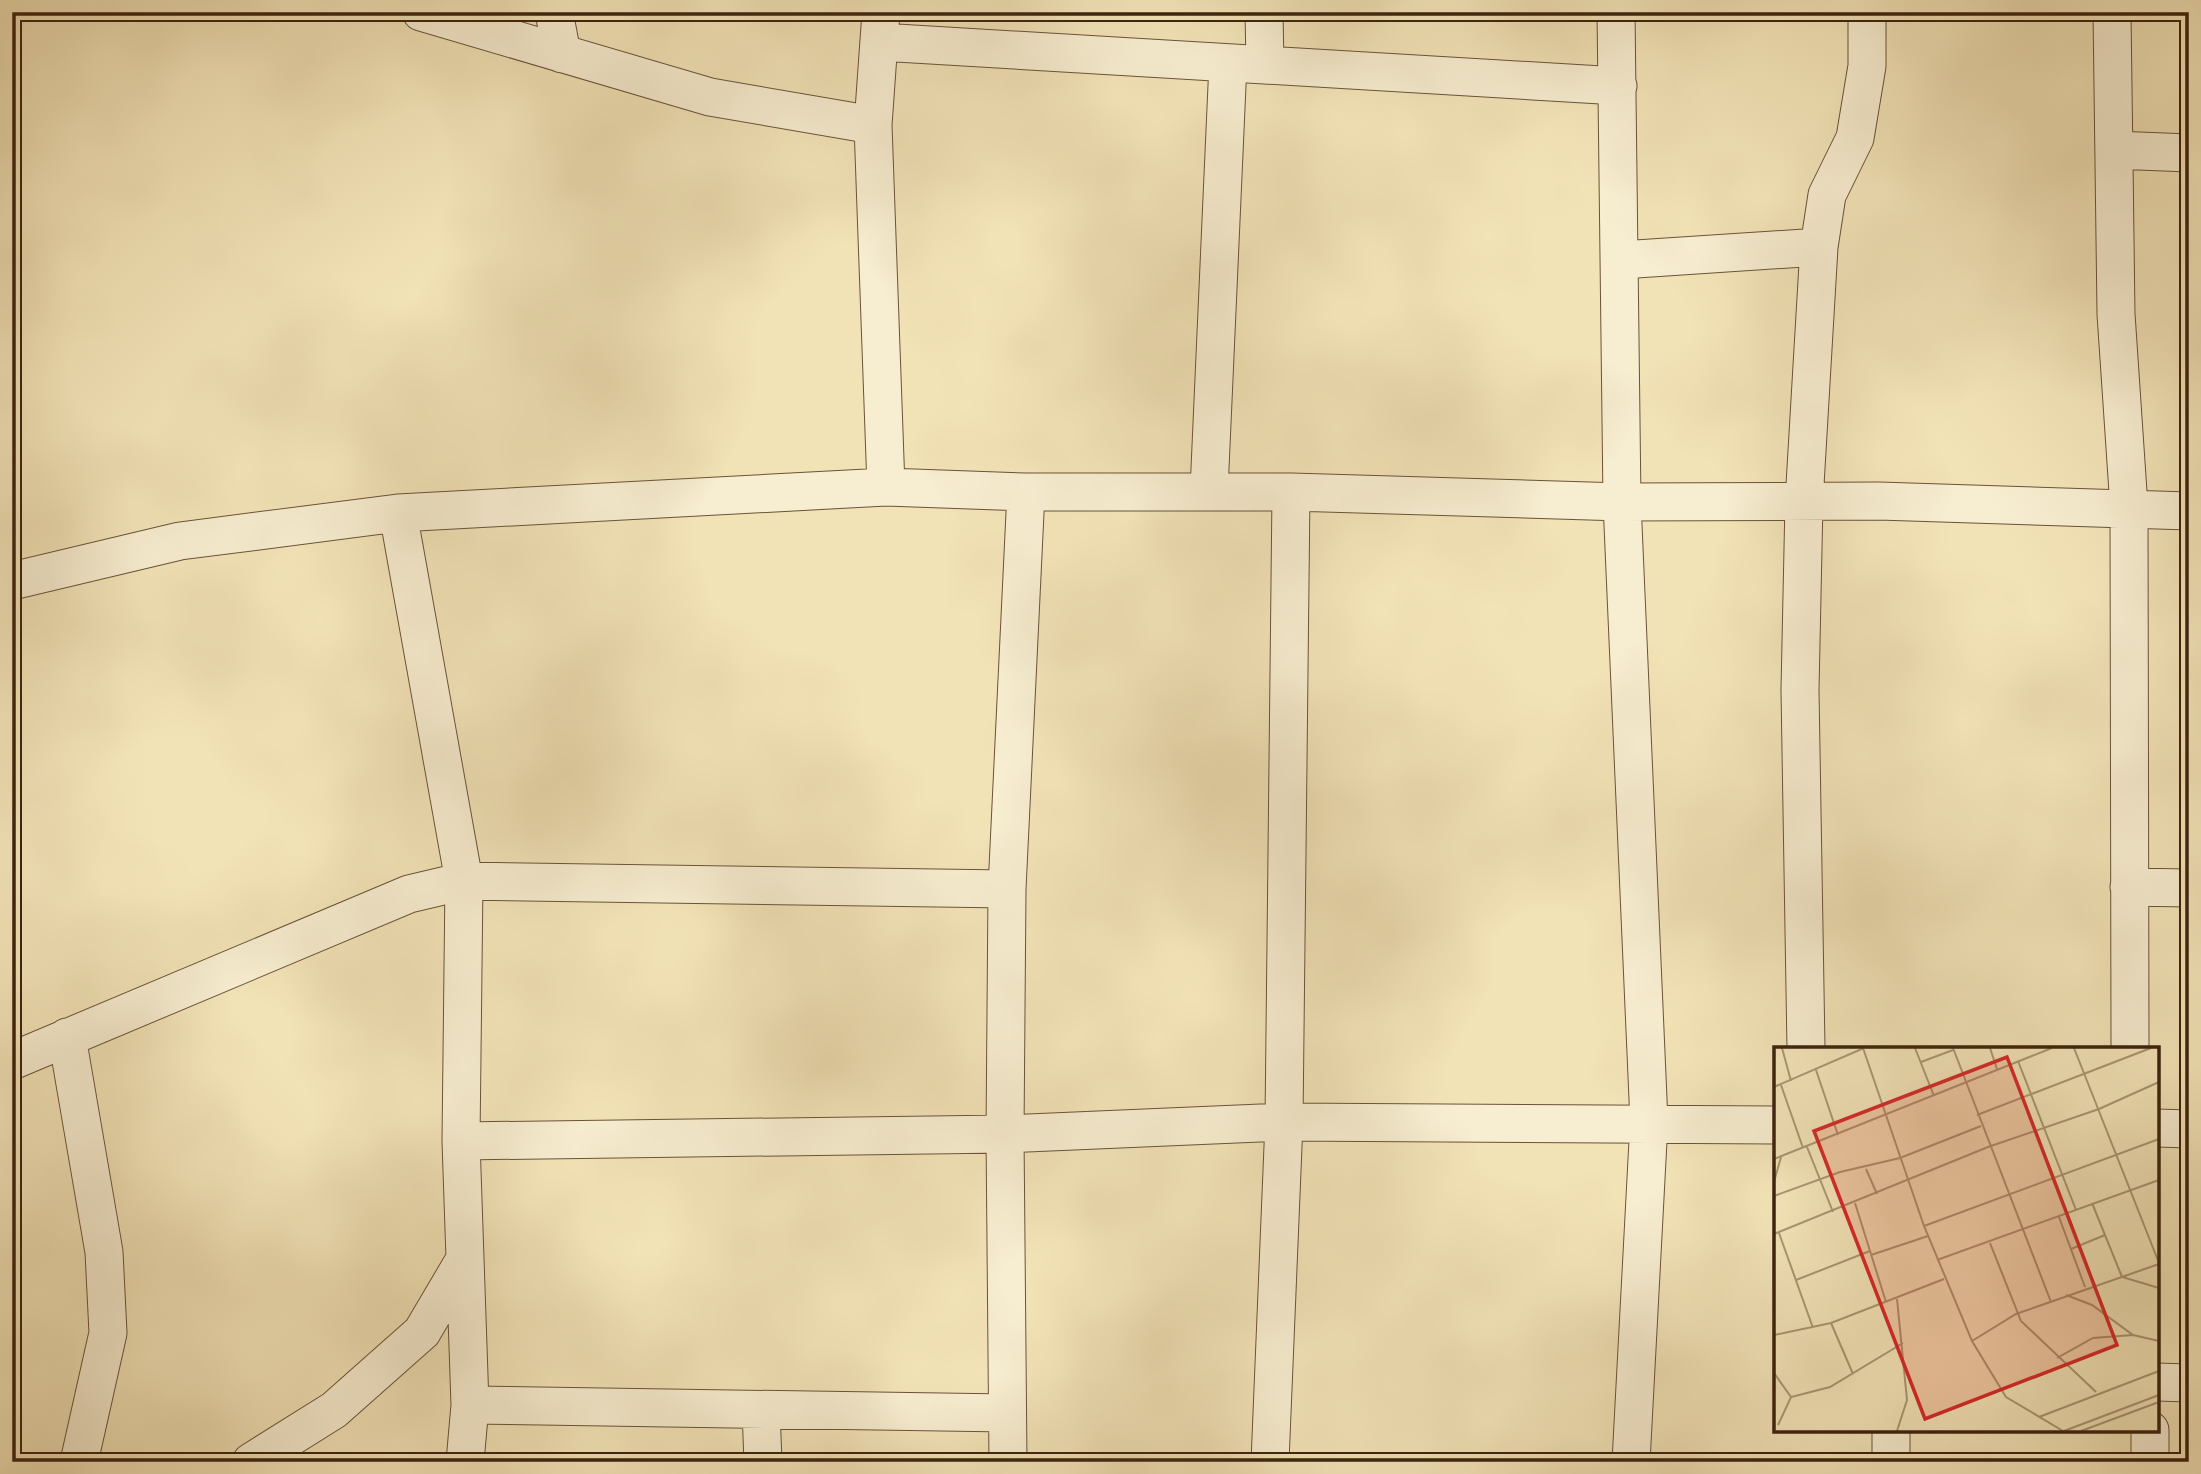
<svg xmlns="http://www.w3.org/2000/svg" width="2201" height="1474" font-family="Cardo,serif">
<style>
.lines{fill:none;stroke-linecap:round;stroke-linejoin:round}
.minor-casing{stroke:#6a5338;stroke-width:39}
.minor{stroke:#f7edd0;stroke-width:37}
.inset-road{fill:none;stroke:#aa9673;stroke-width:2}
.view{fill:#d62828;fill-opacity:0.15;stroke:#d62828;stroke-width:3.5}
.inset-edge{fill:none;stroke:#3d230e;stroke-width:3.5}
</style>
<rect width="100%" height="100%" fill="#f2e3b7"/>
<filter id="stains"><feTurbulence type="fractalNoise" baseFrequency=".00286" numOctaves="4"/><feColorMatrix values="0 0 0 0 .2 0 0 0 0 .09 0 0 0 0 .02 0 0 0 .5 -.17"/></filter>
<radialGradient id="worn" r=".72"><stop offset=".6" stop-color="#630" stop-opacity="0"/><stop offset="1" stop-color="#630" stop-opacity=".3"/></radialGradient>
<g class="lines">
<defs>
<path id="minor" d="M421,12l289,85 163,28
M554,12l8,42
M881,12l-8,113 13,362
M1264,12l1,53
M1616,12l6,490 27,620 -18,340
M2112,12l4,302 13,193 1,542
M880,42l738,44
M2114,150l75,3
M1621,260l198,-13
M1209,491l19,-428
M398,513l66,368 -3,260 9,264 -5,57
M12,581l168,-40 218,-28 488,-26 140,5h265l331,10 257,-1 310,10
M2129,887l60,1
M67,1037l37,215 4,81 -29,129
M1806,1049l-6,-359 4,-188 15,-255 8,-52 28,-57 12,-72v-54
M12,1061l397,-167 55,-13 543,8
M2157,1128l32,1
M461,1141l544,-7 279,-12 492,3
M2157,1382l32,1
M470,1405l537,8
M761,1410l2,52
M251,1462l83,-52 88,-78 43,-73
M1008,1462l-3,-328 2,-245 19,-397
M1270,1462l14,-340 7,-630
M1891,1462v-32
M2150,1462v-32"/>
</defs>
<use href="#minor" class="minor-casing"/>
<use href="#minor" class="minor"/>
</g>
<g transform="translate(1774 1047)">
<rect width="385" height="385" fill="#f2e3b7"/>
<path class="inset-road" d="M8,1l9,33M89,1l61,178 48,115 34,56 57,34M141,1l19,48M179,1l98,254M216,1l7,21M300,1l85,215M244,14l58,149M147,15l32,-12M42,23l22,65M7,38l22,63M0,40l90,-39M203,68l174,-67M33,100l26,65M0,112l278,-111M92,122l11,25M0,135l7,-25M0,149l66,-24 60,-14 81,-32M81,156l31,99M318,156l30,74 37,11M285,170l26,70M150,179l235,-87M5,186l34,95M0,187l214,-87 111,-38 60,-27M216,196l31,78 75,71M297,202l34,-14M97,208l57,-19M163,213l222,-80M22,233l74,-29M292,248l26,10 41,30 26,6M57,276l22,51M0,288l57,-12 113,-44M198,294l44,-27 143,-50M283,311l36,-20 40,-3M0,326l17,24M265,370l120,-46M4,378l13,-28 39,-10 73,-44M123,384l10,-31 -10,-101M290,384l95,-36M307,384l78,-29"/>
<path class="view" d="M233,10l110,288 -192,74 -111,-288z"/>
<rect width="385" height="385" class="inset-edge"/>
</g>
<rect width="2201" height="1474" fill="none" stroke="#f2e3b7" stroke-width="42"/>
<rect x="14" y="14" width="2173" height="1446" fill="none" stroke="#3d230e" stroke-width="3.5"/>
<rect x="21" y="21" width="2159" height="1432" fill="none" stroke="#3d230e" stroke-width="2"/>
<rect width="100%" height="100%" filter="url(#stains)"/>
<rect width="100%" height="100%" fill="url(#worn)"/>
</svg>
